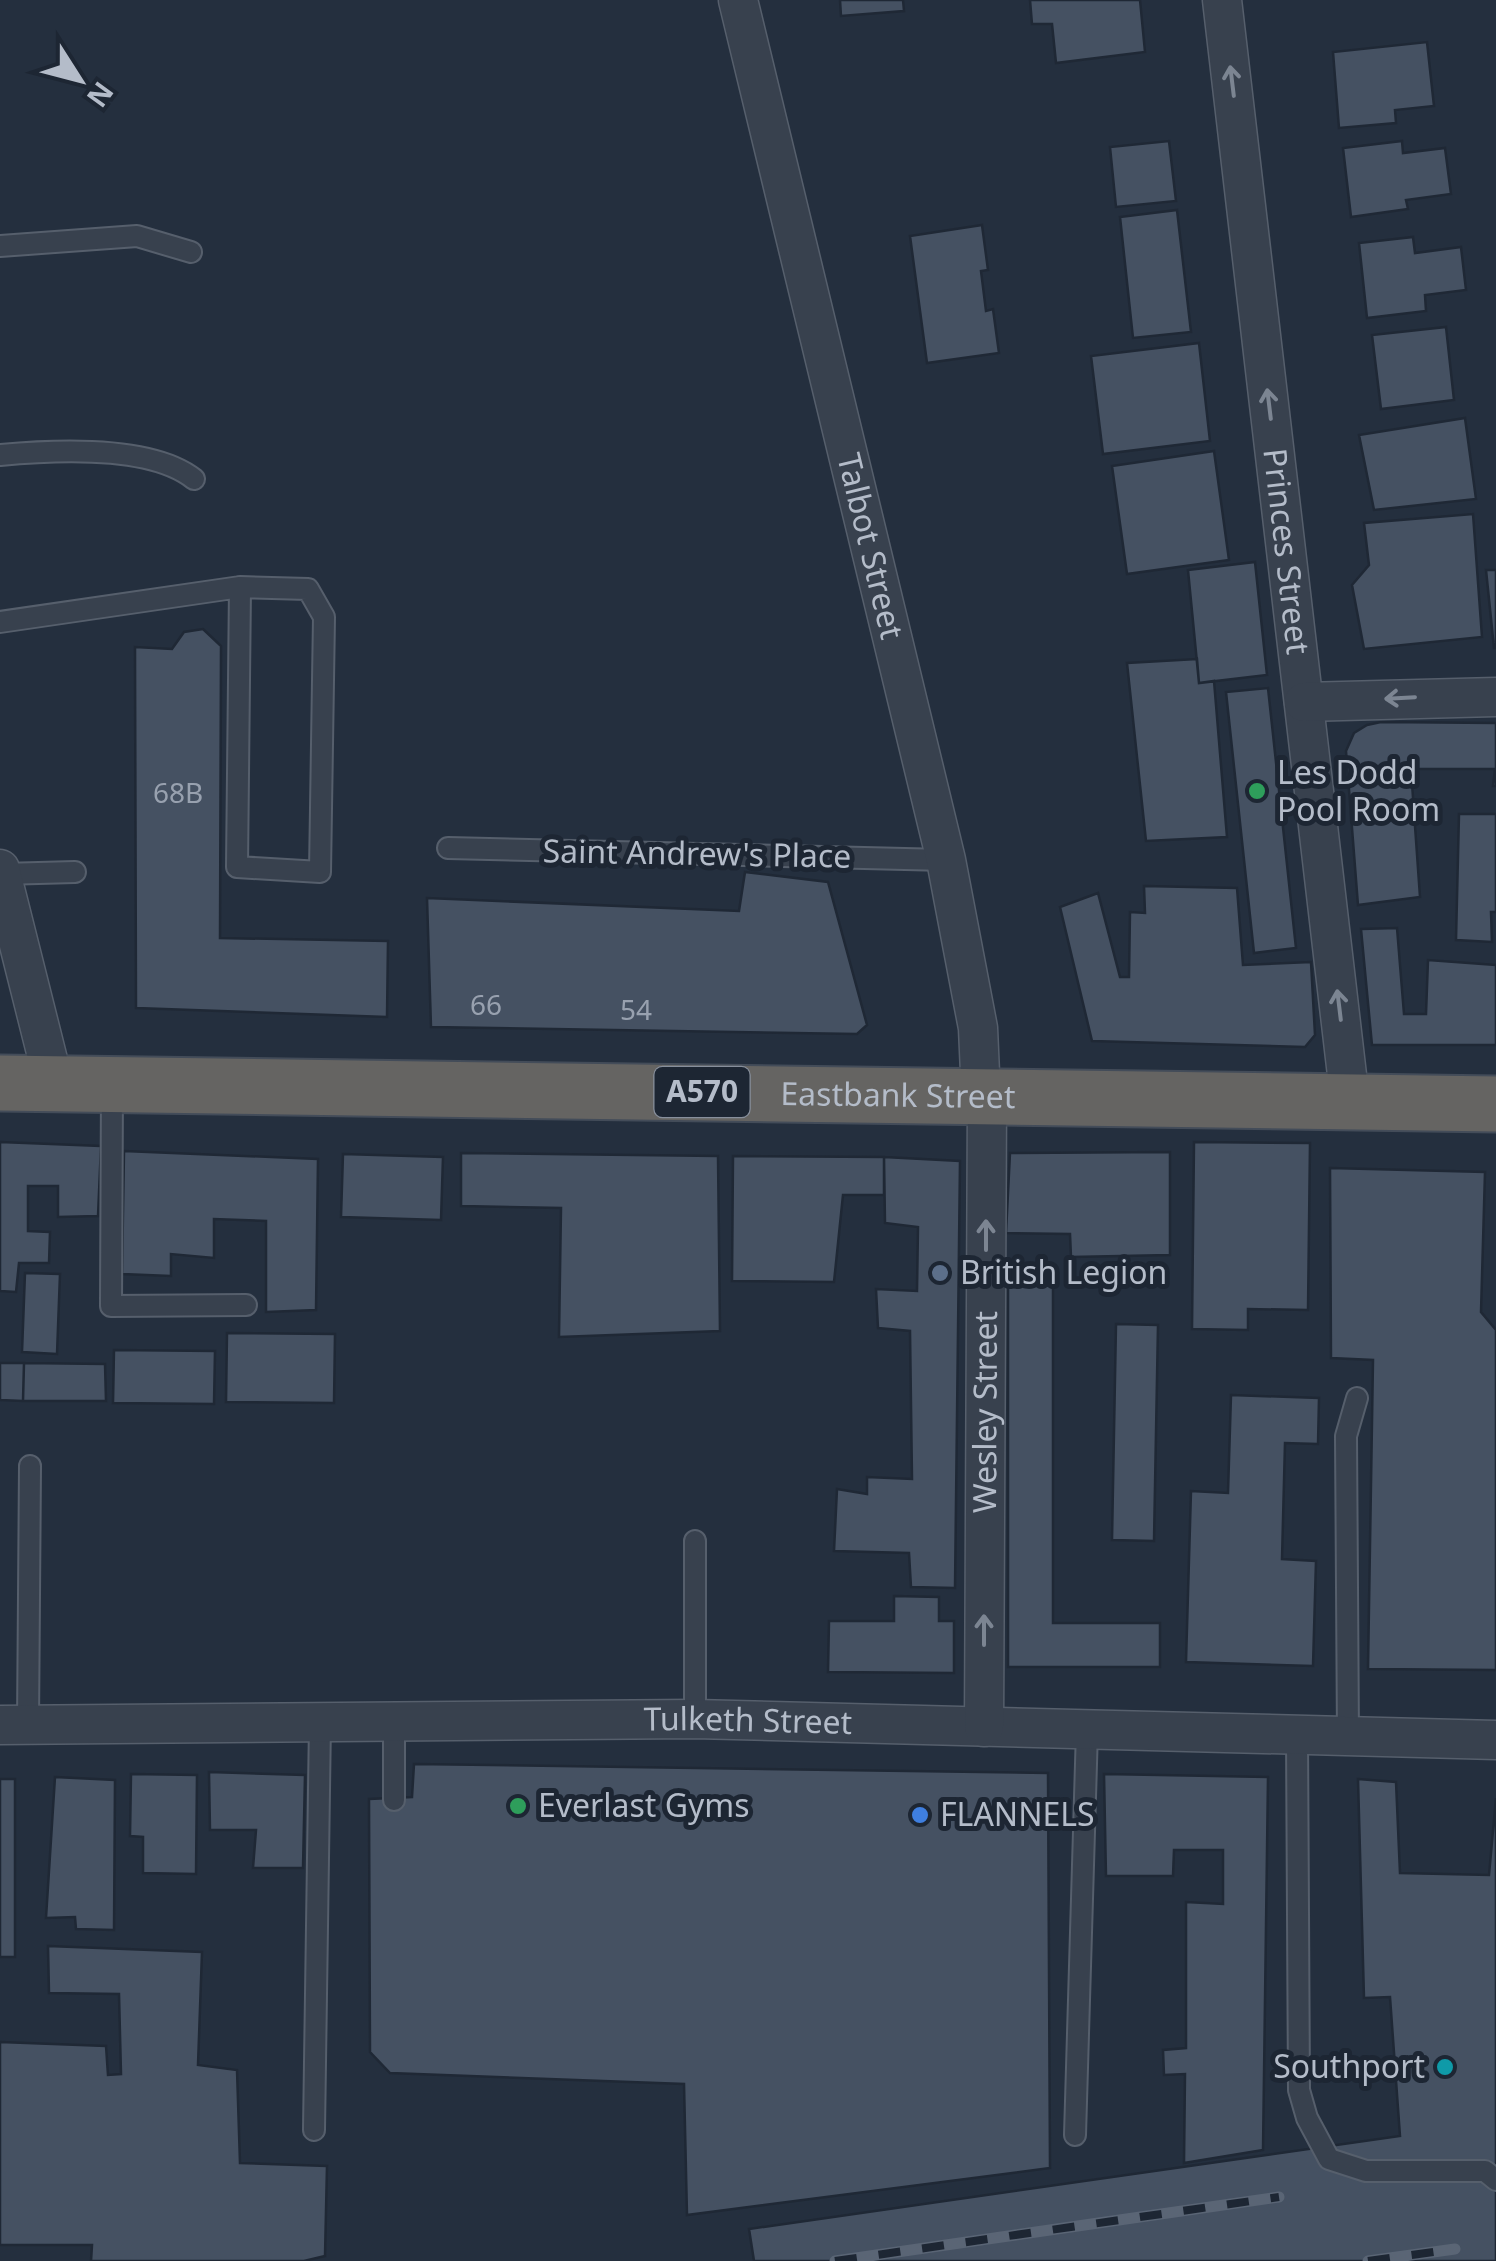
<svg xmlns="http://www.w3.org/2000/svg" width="1496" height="2261" font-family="'Noto Sans',sans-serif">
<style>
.building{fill:#455162;stroke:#1f2835;stroke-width:2.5}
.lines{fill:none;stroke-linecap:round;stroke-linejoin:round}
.service-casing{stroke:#565f6c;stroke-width:24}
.minor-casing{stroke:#565f6c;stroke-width:41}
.trunk-casing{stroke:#434c59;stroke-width:59}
.service{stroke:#38414e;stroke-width:20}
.minor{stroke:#38414e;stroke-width:38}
.trunk{stroke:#656462;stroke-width:55}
.rail-casing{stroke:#5a6575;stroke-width:11}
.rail{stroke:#1d2633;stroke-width:8;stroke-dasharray:22;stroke-linecap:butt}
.oneway{stroke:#7c8592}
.leisure-dot{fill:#2e9e5b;stroke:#1d2633;stroke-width:4}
.service-dot{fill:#5c6f8a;stroke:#1d2633;stroke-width:4}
.shop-dot{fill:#3f7fe0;stroke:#1d2633;stroke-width:4}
.culture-dot{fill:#0f9aa8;stroke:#1d2633;stroke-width:4}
.labels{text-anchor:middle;stroke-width:10;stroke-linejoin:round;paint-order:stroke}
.number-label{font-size:28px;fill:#98a1af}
.shield{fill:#1d2633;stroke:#878f9c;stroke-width:2.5}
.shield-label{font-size:30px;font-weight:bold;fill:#b4bcc9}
.street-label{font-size:32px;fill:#b4bcc9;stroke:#1d2633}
.poi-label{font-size:32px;fill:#b4bcc9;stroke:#1d2633;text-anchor:start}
</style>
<rect width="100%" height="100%" fill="#242f3e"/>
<path class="building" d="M840,0h63l1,11 -63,5z
M1030,0h110l5,52 -89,11 -4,-39h-20z
M1427,42l7,64 -39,4 1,13 -57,5 -6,-76z
M1169,141l7,60 -60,6 -6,-60z
M1402,141l1,12 42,-5 6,46 -45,6 2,9 -57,8 -8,-69z
M1177,210l14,122 -58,6 -13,-121z
M982,225l6,45 -7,1 5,40 7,-2 6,44 -72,10 -17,-127z
M1413,237l2,16 46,-6 5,43 -41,5 1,16 -59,7 -8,-75z
M1446,327l8,73 -73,9 -9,-74z
M1199,343l11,98 -107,13 -12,-98z
M1465,418l11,81 -102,11 -15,-75z
M1214,451l15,109 -102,14 -15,-108z
M1473,514l9,123 -118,12 -12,-64 17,-20 -5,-42z
M1255,562l12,113 -68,8 -11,-113z
M1486,570h10v78h-2z
M203,629l18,17 -1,292 168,3 -1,76 -251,-9 -1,-361 37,2 12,-17z
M1197,659l2,24 15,-2 13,156 -81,4 -19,-178z
M1268,688l28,260 -42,5 -28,-261z
M1381,722l115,1v63h-3l2,-17h-84l9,128 -62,8 -12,-154 8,-18 13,-8z
M1459,814h37v98h-5l1,30 -36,-2z
M745,872l83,10 39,143 -10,9 -426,-7 -4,-129 312,13z
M1144,886l93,2 6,77 68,-3 4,73 -10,12 -213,-6 -32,-134 38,-14 22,84h9l1,-65 15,1z
M1397,928l7,86h22l2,-54 68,5v80h-124l-11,-116z
M0,1142l101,4 -3,70 -40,1v-31h-30v45l22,1 -1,31h-30l-3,29 -16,-1z
M1194,1142l116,1 -2,167 -60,-1v21l-56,-1z
M124,1151l194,8 -2,151 -50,2v-91l-52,-2v39l-43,-4v22l-49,-2z
M1170,1152v103l-99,2 -1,-23 -64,-1 4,-80z
M461,1153l257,3 2,175 -161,6 2,-129 -100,-2z
M343,1154l100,3 -2,63 -100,-3z
M733,1156l151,1v38h-41l-9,87 -102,-1z
M884,1157l76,4 -5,427 -44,-1 -2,-34 -75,-2 3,-62 30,5v-17l45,2 -2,-148 -32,-3 -2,-39 41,2 1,-64 -33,-4z
M1330,1168l155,4 -4,140 15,18v340l-128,-1 5,-309 -42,-2z
M1008,1269h45v354h107v44h-152z
M25,1273l35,1 -3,80 -35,-2z
M1116,1324l42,1 -4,216 -42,-1z
M227,1333l108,1 -1,69 -108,-1z
M114,1350l101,1 -1,53 -101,-1z
M0,1363h24l-1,38 -23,-1z
M24,1363l81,1 1,37h-83z
M1231,1395l88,3 -1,46 -33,-1 -3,116 34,2 -3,105 -127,-4 5,-171 37,2z
M894,1596l45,1v24h15v52l-126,-1 1,-51h65z
M414,1764l634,9 2,395 -363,47 -3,-131 -294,-11 -20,-21 -1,-253 43,-2z
M209,1772l96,3 -2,93h-50l3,-38h-46z
M131,1774l66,1 -1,99 -53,-1v-36l-13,-1z
M1104,1774l164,3 -5,373 -79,13 1,-89 -21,1 -1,-25 23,-2v-146l37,2v-54h-49l-1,26h-67z
M55,1777l60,3 -1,150 -38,-1 -1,-12 -29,1z
M0,1779h15v178h-15z
M1358,1779l38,3 4,91 89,2 7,-77v463h-742l-5,-32 651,-93 -10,-139 -26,1z
M48,1946l154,6 -4,113 39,5 3,93 87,3 -2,90 -21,5h-213l1,-16h-92v-203l106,4 2,29 13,-1 -2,-80 -70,-1z"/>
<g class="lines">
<defs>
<path id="service" d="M0,246l137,-10 54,16
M0,455c54,-5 151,-10 194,24
M0,622l240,-35 68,2 16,28 -4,255 -83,-5 3,-280
M448,848l498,12
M2,874l73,-2
M112,1086l-1,220 135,-1
M695,1541v178
M28,1725l2,-259
M1297,1736l2,354 8,28 22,41 37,12h119l11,9
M1348,1737l-2,-301 11,-38
M394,1800v-78
M314,2130l6,-408
M1075,2135l12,-405"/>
<g id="minor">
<path id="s1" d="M738,0l208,860 32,168 3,68"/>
<path id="s2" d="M1222,0l128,1101"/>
<path d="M1304,702l192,-5"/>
<path d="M0,869l54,215"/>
<path id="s3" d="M0,1725l695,-6 801,21"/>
<path id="s4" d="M984,1727l3,-630"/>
</g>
<g id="trunk">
<path id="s5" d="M0,1083l1496,21"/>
</g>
</defs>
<use href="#service" class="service-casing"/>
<use href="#minor" class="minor-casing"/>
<use href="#trunk" class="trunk-casing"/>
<use href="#service" class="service"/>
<use href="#minor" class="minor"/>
<use href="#trunk" class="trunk"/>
<defs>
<path id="rail" d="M835,2261l444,-64
M1368,2261l87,-12"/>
</defs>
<use href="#rail" class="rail-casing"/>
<use href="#rail" class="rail"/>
</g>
<defs><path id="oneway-shaft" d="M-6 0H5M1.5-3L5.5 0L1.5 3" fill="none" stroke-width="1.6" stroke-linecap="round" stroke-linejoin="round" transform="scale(2.5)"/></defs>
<g class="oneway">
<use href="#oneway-shaft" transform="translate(1232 81) rotate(-97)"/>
<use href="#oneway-shaft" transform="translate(1269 404) rotate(-97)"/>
<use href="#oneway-shaft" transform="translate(1400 698) rotate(177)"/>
<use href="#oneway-shaft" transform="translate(1339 1005) rotate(-97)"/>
<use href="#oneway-shaft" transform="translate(986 1235) rotate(-90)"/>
<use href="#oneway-shaft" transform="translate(984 1630) rotate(-90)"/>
</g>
<g class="leisure-dot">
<circle cx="1257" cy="791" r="10"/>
<circle cx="518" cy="1806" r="10"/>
</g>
<circle class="service-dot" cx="940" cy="1273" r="10"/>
<circle class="shop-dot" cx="920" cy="1815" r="10"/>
<circle class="culture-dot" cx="1445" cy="2067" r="10"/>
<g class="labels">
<g class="number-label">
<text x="178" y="803">68B</text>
<text x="486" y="1015">66</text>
<text x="636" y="1020">54</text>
</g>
<rect class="shield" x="654.5" y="1067" width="95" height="50" rx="8"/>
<g class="shield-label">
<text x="702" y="1102">A570</text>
</g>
<g class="street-label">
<text dy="11" stroke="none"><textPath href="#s1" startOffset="562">Talbot Street</textPath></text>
<text dy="11" stroke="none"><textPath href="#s2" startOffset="555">Princes Street</textPath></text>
<text transform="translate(697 854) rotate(1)" y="11">Saint Andrew's Place</text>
<text dy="11" stroke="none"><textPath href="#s5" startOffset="898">Eastbank Street</textPath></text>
<text dy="11" stroke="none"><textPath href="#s4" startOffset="315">Wesley Street</textPath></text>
<text dy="11" stroke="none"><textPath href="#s3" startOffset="748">Tulketh Street</textPath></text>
</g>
<g class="poi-label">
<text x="1277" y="784">Les Dodd<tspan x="1277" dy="37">Pool Room</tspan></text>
<text x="960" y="1284">British Legion</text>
<text x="538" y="1817">Everlast Gyms</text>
<text x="940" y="1826">FLANNELS</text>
<text x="1425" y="2078" text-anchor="end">Southport</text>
</g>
</g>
<g transform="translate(80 80) rotate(126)" stroke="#1d2633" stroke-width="8" paint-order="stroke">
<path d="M0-8L18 38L0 25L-18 38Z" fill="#b4bcc9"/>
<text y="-15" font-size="28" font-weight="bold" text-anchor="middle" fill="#b4bcc9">N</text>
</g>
</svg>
